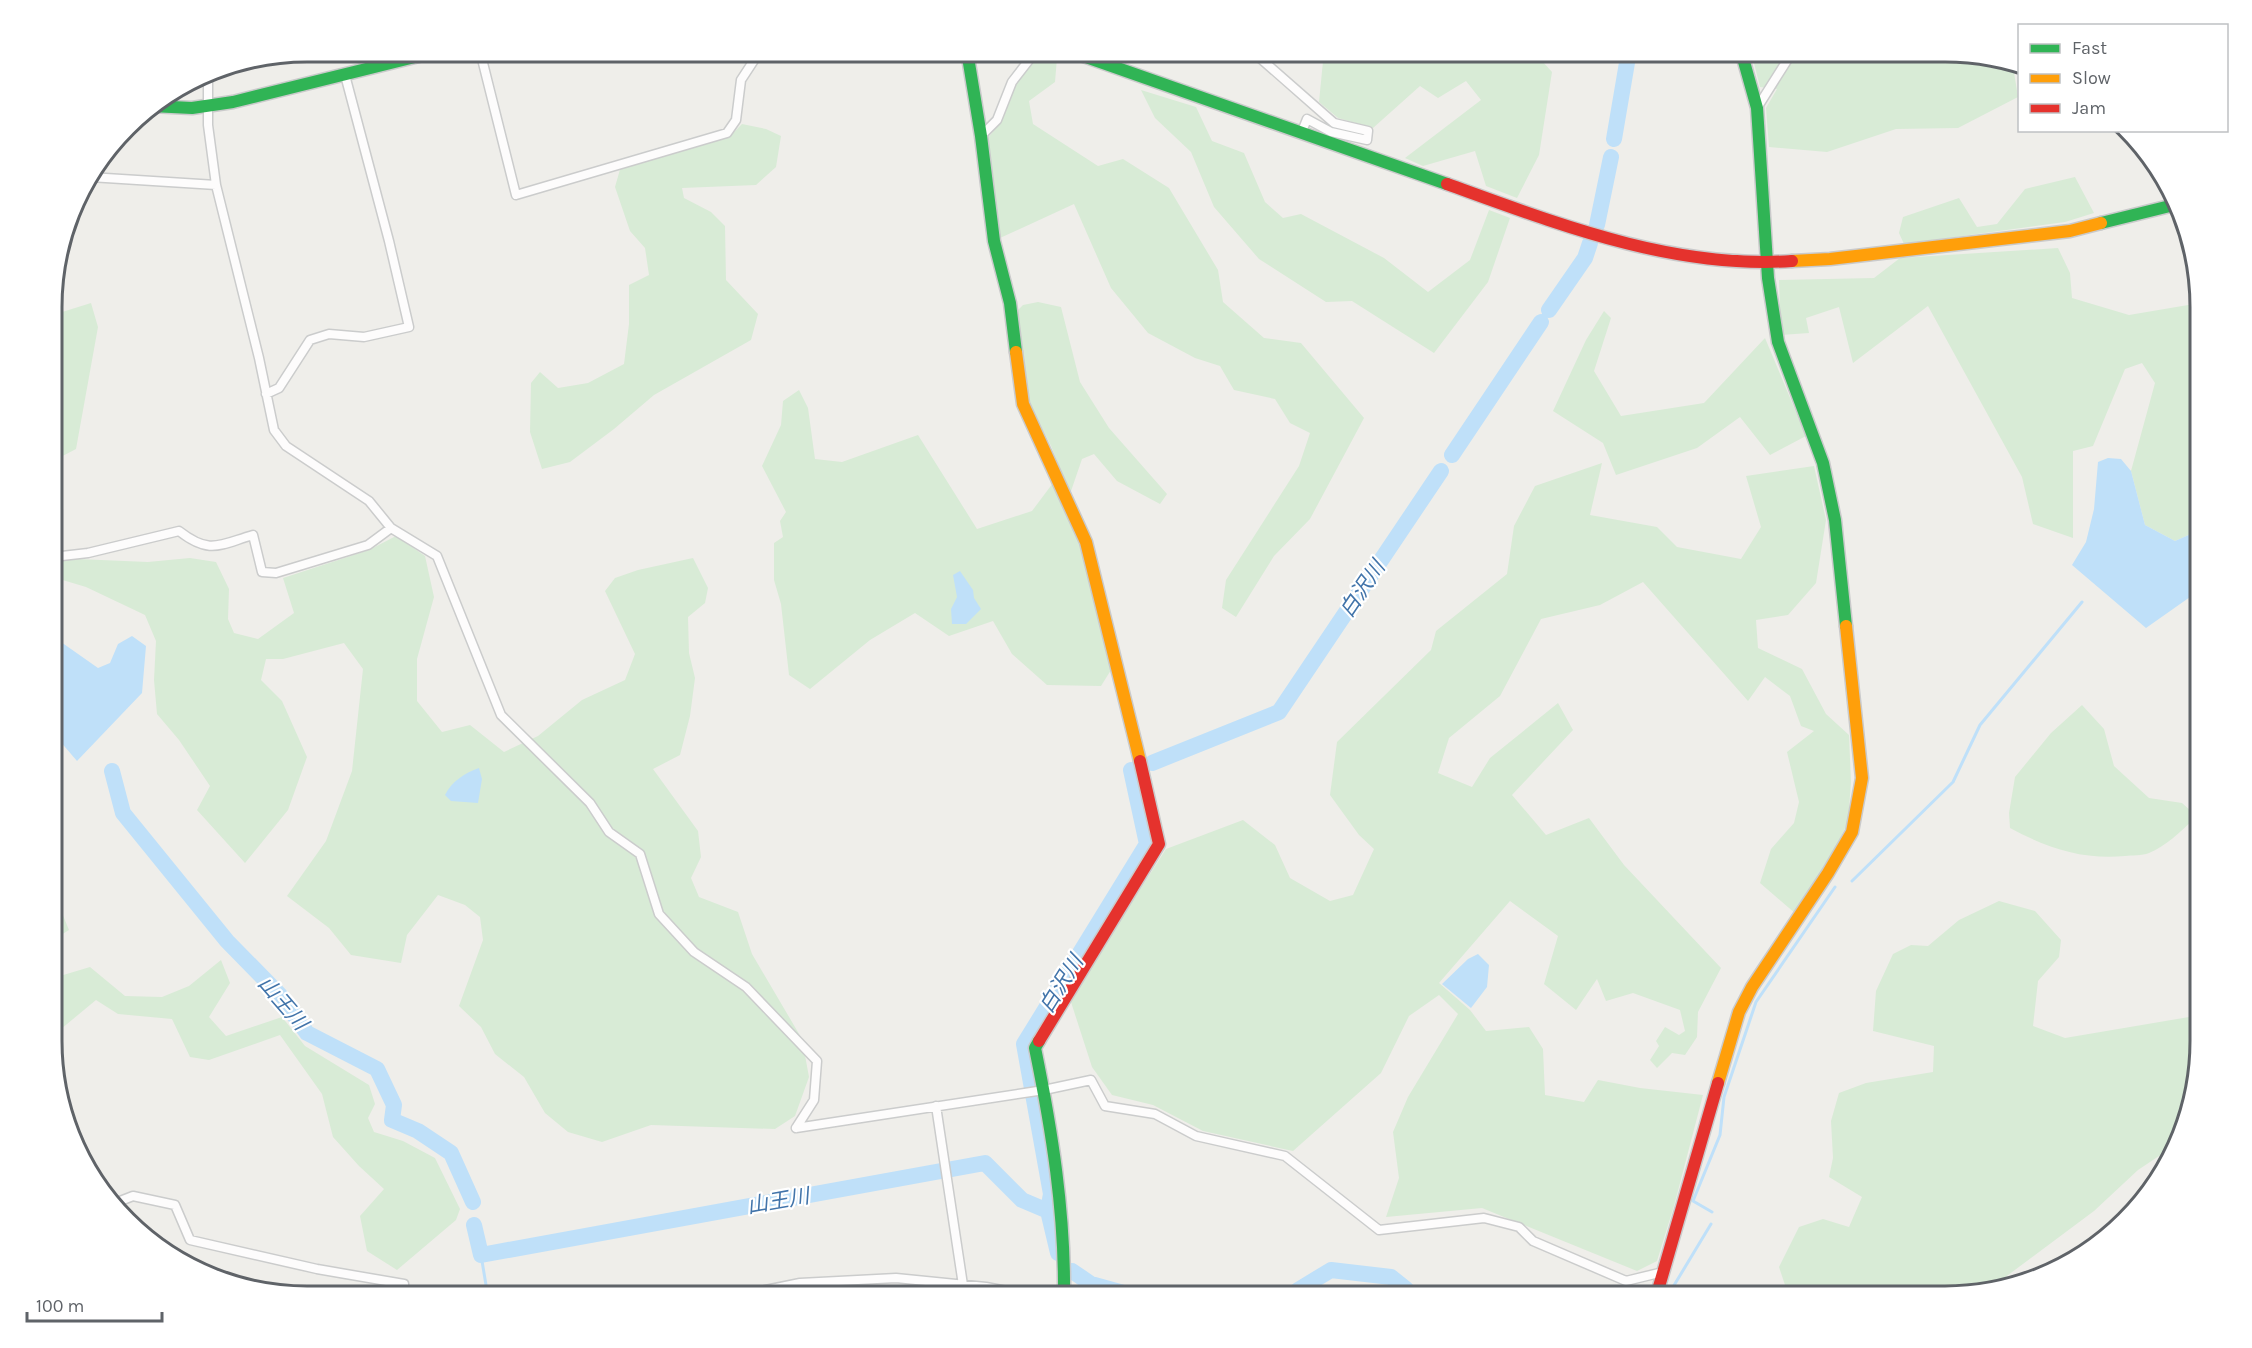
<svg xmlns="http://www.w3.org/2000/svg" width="2252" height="1348" font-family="Karla,'Noto Sans JP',sans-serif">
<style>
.green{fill:#d8ebd6}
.water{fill:#bfe0f9}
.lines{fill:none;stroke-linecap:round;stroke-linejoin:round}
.stream{stroke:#bfe0f9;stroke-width:3}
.river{stroke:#bfe0f9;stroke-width:16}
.street-casing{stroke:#cbcccc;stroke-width:11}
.fast-casing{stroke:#cacacb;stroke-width:15}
.slow-casing{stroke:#cacacb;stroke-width:15}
.jam-casing{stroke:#cacacb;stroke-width:15}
.street{stroke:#fdfcfc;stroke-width:8}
.fast{stroke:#30b455;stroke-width:12}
.slow{stroke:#ff9f0a;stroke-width:12}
.jam{stroke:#e5322d;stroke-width:12}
.labels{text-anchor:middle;stroke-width:4.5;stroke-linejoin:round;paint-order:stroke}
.water-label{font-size:21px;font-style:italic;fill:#4174aa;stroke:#fff}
.rim{fill:none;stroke:#5f6368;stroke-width:3}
</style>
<rect width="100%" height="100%" fill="#efeeea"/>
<path class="green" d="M1043,51l14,7 -2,24 -26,19 4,23 65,42 25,-7 46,29 49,82 5,32 41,36 37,5 63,75 -54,101 -36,37 -38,61 -14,-9 4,-28 73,-114 11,-33 -20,-10 -15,-24 -41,-9 -14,-24 -25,-8 -47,-25 -37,-45 -37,-84 -74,34 -13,-99 14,-17 13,-37z
M1324,51h209l19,21 -13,83 -22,43 -31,-12 -11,-35 -52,15 -18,-8 76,-58 -15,-19 -28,17 -18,-12 -47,42 -35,-10 -19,-16z
M1751,51h155c18,5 35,10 52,2l54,7 6,37 -60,31 -62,1 -69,23 -58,-5 -3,-39 11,-19 -17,-2z
M1141,90l55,17 16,34 32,12 21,49 18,16 18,-4 83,44 44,34 42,-32 19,-50 21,8 -22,64 -54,71 -82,-52 -26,1 -67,-43 -45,-52 -23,-55 -36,-34z
M742,124l24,5 15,7 -5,31 -20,18 -74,3 2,10 27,14 14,14 1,54 32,34 -7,26 -97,55 -40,34 -44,33 -28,7 -12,-37 1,-49 9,-11 18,16 30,-5 36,-19 5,-40v-39l20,-10 -4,-27 -15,-17 -15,-44 6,-21 109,-30z
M2075,177l19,36 -29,9 -161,22 -5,-11 4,-16 56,-19 18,29 20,-3 28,-35z
M2058,248l12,25 2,25 57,17 65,-11 6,-7v233l-25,11 -30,-16 -14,-54 24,-88 -13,-20 -17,6 -32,77 -20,5v87l-40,-14 -11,-47 -94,-171 -75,57 -14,-56 -33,11 3,15 -28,2 -2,-55 95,-2 26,-20z
M1038,302l23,5 19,75 29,46 58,66 -7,10 -43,-23 -23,-27 -12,5 -12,35 -19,-48 -23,-46 -12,-88 7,-7z
M91,303l7,24 -22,122 -23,12v-151l6,3z
M1604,311l7,7 -17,53 27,45 83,-13 61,-65 41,98 -36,19 -30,-38 -43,31 -81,27 -13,-32 -50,-32 33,-71z
M799,390l9,18 7,51 27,3 76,-27 59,94 55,-18 21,-28 26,55 32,132 -10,16 -54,-1 -35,-31 -19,-33 -44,15 -34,-23 -45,27 -60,49 -21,-14 -8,-71 -7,-24v-37l9,-6 -3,-16 6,-9 -24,-46 19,-41 2,-24z
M1602,463l-12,52 67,12 20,20 64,12 20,-32 -15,-51 68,-10 12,54 -10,63 -28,32 -32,5 2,28 44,21 24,45 23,21 2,47 -3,40 -16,33 -36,59 -36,-31 11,-34 23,-26 5,-21 -12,-50 27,-21 -13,-5 -11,-30 -25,-19 -17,24 -105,-119 -43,23 -59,14 -41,77 -51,42 -11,35 34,14 18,-29 68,-55 15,27 -61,65 34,40 43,-17 35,47 97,103 -23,44 -1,25 -12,18 -13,-2 -15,15 -7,-8 9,-14 -3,-5 9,-14 14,8 6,-4 -5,-21 -47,-17 -27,8 -9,-22 -21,31 -32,-26 14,-48 -48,-35 -71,82 31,27 16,21 43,-4 14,22 2,46 39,7 14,-22 42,8 63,7 -29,111 -17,55 -20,10 -155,-63 -96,9 13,-39 -6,-46 15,-35 50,-83 -19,-19 -30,21 -28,57 -88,78 -90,-20 -50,-26 -41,-10 -20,-28 -22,-68 96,-150 77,-29 32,25 15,33 40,23 23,-6 21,-46 -15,-14 -29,-40 7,-53 94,-92 5,-19 71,-57 7,-48 21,-40z
M396,536l29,20 9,41 -17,62v42l25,31 28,-7 34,27 34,-16 44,-36 43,-20 10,-26 -30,-63 10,-13 23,-8 55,-12 15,30 -3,15 -17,14 1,36 6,25 -5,38 -10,39 -27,14 45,62 3,26 -10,21 8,19 39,15 14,42 50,85 7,38 -14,39 -20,13 -124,-4 -49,17 -34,-10 -23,-19 -21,-36 -29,-23 -14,-27 -22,-21 24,-66 -3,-23 -15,-12 -27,-10 -31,40 -6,28 -50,-8 -22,-27 -42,-32 39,-55 26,-70 11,-102 -19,-26 -61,16h-17l-5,21 21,21 25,56 -19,53 -43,53 -48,-53 13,-24 -31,-46 -22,-26 -3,-34 2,-39 -11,-26 -59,-28 -30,-9 -2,-20 94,4 42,-4 26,4 13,27 -1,30 6,14 24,6 36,-26 -11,-35 86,-28z
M2082,705l22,24 10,37 35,32 33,5 10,9 1,8c-12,11 -28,27 -44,33 -7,3 -17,2 -24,3 -42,4 -78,-8 -115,-28l-1,-15 6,-36 36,-44z
M53,891l16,39 -16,10z
M1999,901l36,10 26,29 -2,17 -21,24 -5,45 32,12 124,-21 11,7v34l-26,88 -36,24 -44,41 -102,76 -30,9 -173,1 -10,-30 20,-40 24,-8 26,8 13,-30 -33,-20 4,-19 -2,-37 8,-28 27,-10 67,-11 1,-26 -61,-15 3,-40 17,-37 18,-9 17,1 31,-26z
M221,960l9,23 -21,34 17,19 56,-19 23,29 64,39 6,19 -7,14 6,14 29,9 32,17 25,51 -4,11 -59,50 -30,-19 -7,-35 24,-27 -25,-23 -26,-29 -11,-43 -42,-59 -71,25 -19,-3 -18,-38 -54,-5 -22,-14 -35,29 -8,-1v-56l7,4 30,-9 35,29 37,1 27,-11z"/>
<path class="water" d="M2108,458l13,1 10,12 14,54 30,16 25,-11v60l-54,38 -74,-63 14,-23 8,-33 4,-47z
M960,571l13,19 1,8 7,11 -15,15h-14l-1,-15 6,-12 -4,-22z
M53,629l3,1 5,12 37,26 12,-5 8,-19 14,-8 14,10 -4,47 -65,68 -24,-28z
M479,768l3,11 -4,24 -27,-2 -6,-6c7,-14 20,-22 34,-27z
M1478,954l11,11 -2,22 -16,21 -29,-24 26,-25z"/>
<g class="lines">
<path class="stream" d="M1852,881l101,-99 27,-57 102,-123
M1712,1212l-19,-11 27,-66 4,-38 32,-95 79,-115
M481,1255l7,42
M1667,1297l44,-73"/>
<path class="river" d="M1614,139l15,-88
M1597,225l14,-68
M1549,310l36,-52 5,-15
M1452,455l89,-133
M1152,763l127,-51 162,-241
M112,771l11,42 104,128 52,53 28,39 70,36 17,36 -2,15 26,11 33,22 22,49
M474,1225l7,30 504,-92 37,37 26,11
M1058,1253l-10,-42 3,-17 -27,-150 123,-200 -16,-74
M1072,1271l19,13 47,13
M1292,1297l6,-7 33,-20 60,7 15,12 3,8"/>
<defs>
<path id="street" d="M480,51l36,144 211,-62 9,-13 5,-40 19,-29
M1252,51l82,72 34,8 -1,9 -36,-8 -24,-13 -6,15
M371,68l-3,-11 10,-6
M208,71v54l8,60 43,173 15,72 12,16 83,55 22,27 46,28 64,159 89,88 19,29 31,22 19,60 35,38 52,35 71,74 -3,39 -18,28
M1757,108l36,-57
M981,136l16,-16 15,-38 24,-31
M90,177l126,8
M266,394l13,-6 31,-48 19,-6 35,3 45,-10 -20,-86 -44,-166
M53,557l35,-4 91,-22c31,24 40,14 74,4l9,37 14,1 92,-28 23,-17
M936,1106l27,179
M796,1128l248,-38 47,-10 14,26 50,8 41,22 89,20 94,74 105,-12 35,9 14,14 93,40 37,-9
M115,1203l18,-7 42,9 15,35 127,29 87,15 1,13
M986,1287l53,10
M731,1297l69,-14 96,-5 90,9 -5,10"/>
<path id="fast" d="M967,51l14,85 13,105 16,62 6,49
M1069,51l378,133
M1741,51l16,57 11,170 10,64 45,121 12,57 11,106
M151,106l41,2 41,-6 206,-51
M2101,223l77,-19
M1039,1041l-4,7c17,83 30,164 29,249"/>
<path id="slow" d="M1792,261l38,-2 240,-28 31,-8
M1016,352l7,52 63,138 54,219
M1718,1083l21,-71 13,-25 76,-114 24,-41 10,-54 -16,-152"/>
<path id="jam" d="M1447,184c111,40 225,85 345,77
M1039,1041l120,-197 -19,-83
M1656,1297l62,-214"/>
</defs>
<use href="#street" class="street-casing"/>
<use href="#fast" class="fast-casing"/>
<use href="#slow" class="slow-casing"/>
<use href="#jam" class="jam-casing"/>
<use href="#street" class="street"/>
<use href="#fast" class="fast"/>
<use href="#slow" class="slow"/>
<use href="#jam" class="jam"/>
</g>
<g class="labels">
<g class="water-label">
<text transform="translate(1362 589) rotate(-56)" y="7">白沢川</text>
<text transform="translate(1061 984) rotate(-58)" y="7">白沢川</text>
<text transform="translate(283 1003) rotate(49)" y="7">山王川</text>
<text transform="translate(778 1201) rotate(-10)" y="7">山王川</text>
</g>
</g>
<path d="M0 0H2252V1348H0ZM307 62H1945A245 245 0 0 1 2190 307V1041A245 245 0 0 1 1945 1286H307A245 245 0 0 1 62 1041V307A245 245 0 0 1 307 62Z" fill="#fff" fill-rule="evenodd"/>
<path class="rim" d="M307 62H1945A245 245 0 0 1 2190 307V1041A245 245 0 0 1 1945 1286H307A245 245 0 0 1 62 1041V307A245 245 0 0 1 307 62Z"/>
<rect x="2018" y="24" width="210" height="108" fill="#ffffff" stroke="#bfc1c3" stroke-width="1.5"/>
<rect x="2030" y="44" width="30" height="9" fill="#30b455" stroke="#bfc1c3" stroke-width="1.5"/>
<text x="2072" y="54" font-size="18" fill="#5f6368">Fast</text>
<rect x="2030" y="74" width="30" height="9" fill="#ff9f0a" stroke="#bfc1c3" stroke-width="1.5"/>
<text x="2072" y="84" font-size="18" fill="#5f6368">Slow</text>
<rect x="2030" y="104" width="30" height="9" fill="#e5322d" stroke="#bfc1c3" stroke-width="1.5"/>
<text x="2072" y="114" font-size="18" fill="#5f6368">Jam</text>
<path d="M27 1312v9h135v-9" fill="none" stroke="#5f6368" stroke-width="3"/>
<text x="36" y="1312" font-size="18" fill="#5f6368" stroke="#ffffff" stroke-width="4.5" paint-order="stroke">100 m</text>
</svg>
